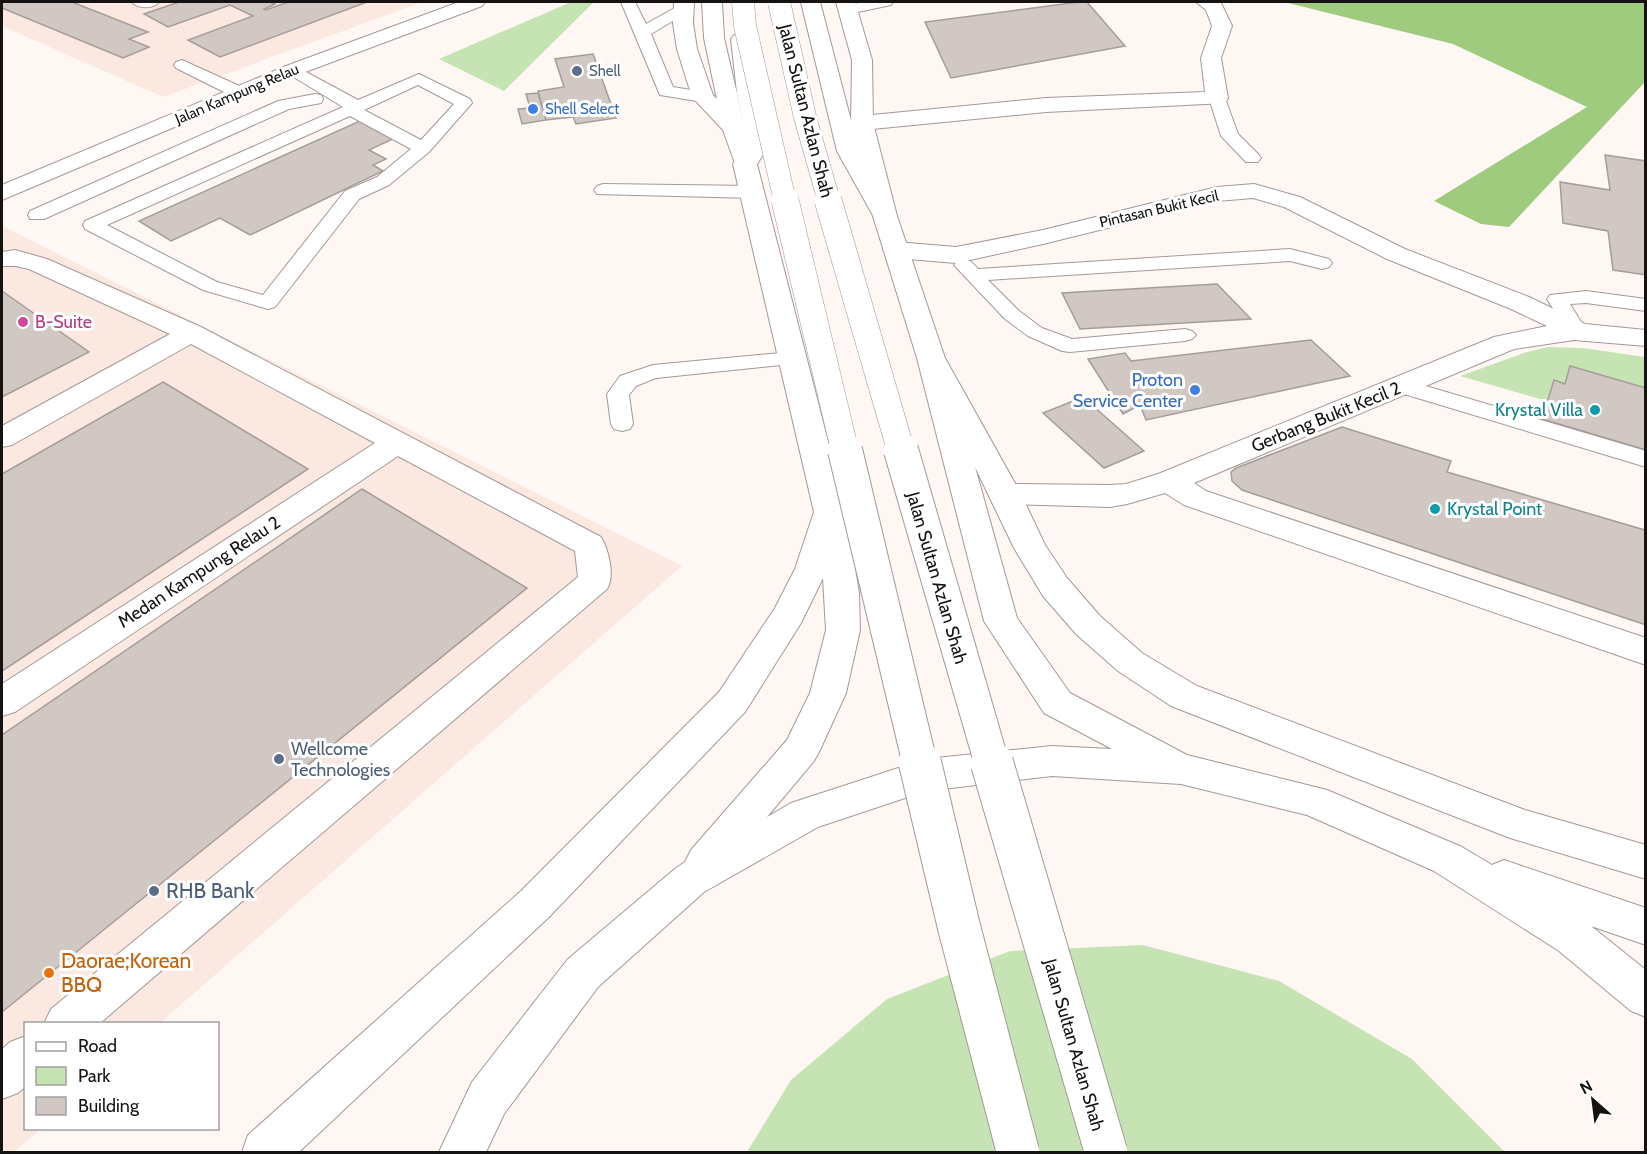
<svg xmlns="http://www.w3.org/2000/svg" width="1647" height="1154" font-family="Cabin,sans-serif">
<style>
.built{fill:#fbe8e1}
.green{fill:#c6e3b3}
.forest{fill:#9fcb7e}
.building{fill:#d1c7c3;stroke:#a69c99;stroke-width:1.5}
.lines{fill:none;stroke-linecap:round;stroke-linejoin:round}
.lane-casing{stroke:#a39996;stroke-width:2}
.street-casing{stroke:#a39996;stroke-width:2}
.secondary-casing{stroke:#a39996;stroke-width:2}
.primary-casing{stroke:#a39996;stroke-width:2}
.highway-casing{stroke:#a39996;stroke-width:2}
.lane{fill:#fff;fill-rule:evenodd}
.street{fill:#fff;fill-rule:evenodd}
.secondary{fill:#fff;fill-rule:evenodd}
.primary{fill:#fff;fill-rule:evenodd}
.highway{fill:#fff;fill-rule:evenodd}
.highway-bridge-far3-casing{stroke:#a39996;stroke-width:23;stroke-linecap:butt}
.highway-bridge-far2-casing{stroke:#a39996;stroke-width:28;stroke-linecap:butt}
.highway-bridge-far1-casing{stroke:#a39996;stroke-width:36;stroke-linecap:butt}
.highway-bridge-casing{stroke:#a39996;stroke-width:44;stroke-linecap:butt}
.highway-bridge-far3{stroke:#fff;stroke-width:22}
.highway-bridge-far2{stroke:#fff;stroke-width:27}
.highway-bridge-far1{stroke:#fff;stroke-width:34}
.highway-bridge{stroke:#fff;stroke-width:42}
.service-dot{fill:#5c6f8a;stroke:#fff;stroke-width:2}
.shop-dot{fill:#3f7fe0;stroke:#fff;stroke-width:2}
.hotel-dot{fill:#d1479c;stroke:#fff;stroke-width:2}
.culture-dot{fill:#0f9aa8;stroke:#fff;stroke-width:2}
.food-dot{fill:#e8710a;stroke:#fff;stroke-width:2}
.labels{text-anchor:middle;stroke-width:6;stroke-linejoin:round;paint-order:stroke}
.far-service-label{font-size:15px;fill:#4e5e75;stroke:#fff;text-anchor:start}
.far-street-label{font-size:15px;fill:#151211;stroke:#fff}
.far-shop-label{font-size:15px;fill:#366cbe;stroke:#fff;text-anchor:start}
.street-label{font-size:18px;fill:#151211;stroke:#fff}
.hotel-label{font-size:18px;fill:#b23c85;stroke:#fff;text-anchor:start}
.shop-label{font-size:18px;fill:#366cbe;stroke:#fff;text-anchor:end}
.culture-label{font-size:18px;fill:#0d838f;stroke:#fff;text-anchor:end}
.service-label{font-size:18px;fill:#4e5e75;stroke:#fff;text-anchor:start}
.near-service-label{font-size:21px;fill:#4e5e75;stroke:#fff;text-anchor:start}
.near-food-label{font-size:21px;fill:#c56008;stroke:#fff;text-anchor:start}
</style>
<rect width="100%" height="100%" fill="#fff7f4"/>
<path class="built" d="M2,2h420l-259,95 -161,-71z
M2,226l680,340 -522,457 -134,1v104l15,1 -27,23h-12z"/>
<path class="green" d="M571,2h23l-90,89 -65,-32z
M1548,347l35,1 62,9v31l-75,-22 -5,18 -11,-3 -7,20 -87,-25 67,-24z
M1143,945l136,36 133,78 93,93h-758l44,-72 96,-81 123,-48z"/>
<path class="forest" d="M1284,2h361v80l-136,145 -28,-3 -47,-23 153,-94 -134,-63z"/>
<path class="building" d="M2,2h70l76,30 -19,7 20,8 -26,11 -121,-50z
M179,2h90l6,2 -11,5 2,1 22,-8h79l-147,55 -32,-17 65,-24 -23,-11 -62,22 -24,-13z
M1079,2h8l38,44 -174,32 -26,-56z
M593,54l23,64 -40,6 -3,-7 -27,3 -8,-29 26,-4 -9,-28z
M538,93l8,27 -24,4 -4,-15 12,-1 -4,-14z
M362,120l35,17 -28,13 17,9 -13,6 10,6 -133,64 -30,-17 -49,23 -32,-20z
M1605,155l41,6v114l-33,-5 -5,-39 -45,-8 -3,-41 50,8z
M1217,284l34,35 -171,10 -18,-36z
M2,291l87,61 -87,45z
M1311,340l39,36 -204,44 -6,-15 -17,9 -35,-55 37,-6 6,8z
M1570,366l76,22v62l-104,-31 12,-39 11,4z
M163,382l145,87 -306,202v-197z
M1083,397l61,54 -40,17 -61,-55z
M1342,427l109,34 -4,11 198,58 1,-2v97l-404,-135 -10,-9 -1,-9 5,-4z
M362,489l165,99 -525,424v-277z"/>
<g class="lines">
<defs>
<path id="lane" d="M132,2h27c-5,7 -22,7 -27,0z
M621,2h14l11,22 32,-18h10l3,3 -3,3 -37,22 22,53 36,6 2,4 -2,4 -6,1 -43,-7z
M864,2h29l-2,3 -43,9 -8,-5 3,-3z
M182,60l64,29 2,4 -8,5 -6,-1 -58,-29 -2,-3 2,-3z
M293,65l65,35 61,-26 51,25 2,4 -43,49 -40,33 -30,14 -84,108 -7,2 -65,-19 -118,-61 -2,-4 2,-4 258,-114 -56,-34 -2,-3zM418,85l36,19 -33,36 -57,-30zM350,116l61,33 -34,28 -32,14 -82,104 -46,-13 -110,-57z
M1217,93l8,5 13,36 20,20 3,4 -3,4h-12l-25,-26 -12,-38z
M315,94l6,1 2,4 -2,4 -32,6 -245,110h-14l-2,-4 2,-4 248,-110z
M603,184l150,2 7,2 2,4 -2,4 -7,2 -156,-4 -3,-4 3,-4z
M1290,249l39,10 3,4 -3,4 -7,2 -32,-8 -302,19 31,31 23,17 30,11 113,-10 7,2 4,4 -4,4 -7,2 -115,11 -8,-1 -34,-15 -23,-17 -51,-54 3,-4c11,-3 14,0 21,8z
M1586,291l60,8v12l-60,-8 -16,1 16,26 -3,4 -7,2 -7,-2 -22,-35 3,-4z
M791,352l8,1 3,5 -3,5 -143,15 -20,8 -7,9 4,29 -3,5 -8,2 -8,-2 -3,-5 -4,-30 13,-18 33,-11z
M1402,379l244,72v16l-252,-76 -3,-5 3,-5z"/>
<path id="street" d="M1196,2l25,1 11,23 -11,32 7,40 -3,5 -179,9 -184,18 -8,-2 -3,-5 3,-5 8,-2 184,-18 159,-6 -4,-34 11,-32 -6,-16z
M1254,184l46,13 105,52 124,48 56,27 61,6v16l-72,-6 -60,9 -320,134 12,8 440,147v27l-462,-160 -19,-12 -38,11 -17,3 -105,-3 -11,-3 -5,-7 5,-7 11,-3 105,1 16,-1 32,-10 336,-137 53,-11 -36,-17 -124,-50 -103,-52 -31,-9 -36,3 -174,43 -87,19 -60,-5 -9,-3 -4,-5 4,-5 9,-3 60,5 87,-17 174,-43z
M15,250l32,9 154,68 400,210c8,14 14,39 6,52l-508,435h-55l7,-15 527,-432 -3,-26 -177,-95 -383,256 -13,4v-32l373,-241 -184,-99 -179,101 -10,2v-21l168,-92 -141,-65 -14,-3h-13v-14z
M26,1036v50l-8,7 -16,6v-50l8,-7z"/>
<path id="secondary" d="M459,2h26l-3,4 -182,68 -298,126v-15l284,-119z
M674,2h20l-1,21 4,26 16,46 32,33 12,36 -4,5 -8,2 -8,-2 -14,-39 -31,-33 -15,-48 -4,-26z"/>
<path id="primary" d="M836,2h19l17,58 1,63 24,93 48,142 76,136 24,51 22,33 33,38 42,37 55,33 328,124 121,35v34l-136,-41 -339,-132 -53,-35 -42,-37 -33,-38 -29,-48 -39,-81 42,151 53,75 117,62 140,35 135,57 30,18 12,-5 142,48v37l-55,-19 55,44v47l-15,-6 -72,-60 -125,-80 -127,-56 -126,-31 -129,-8 -126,15 -108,36 -114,65 -106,95 -94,127 -18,38h-47l33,-70 96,-123 108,-91 9,-6 6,-12 96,-110 23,-47 16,-63 -3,-52 -22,45 -56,89 -196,205 -250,235h-57l6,-17 273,-244 198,-199 56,-84 20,-39 19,-57 -81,-348 15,-20 -11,-51 -6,-54 3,-4h14l3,4 8,54 11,51 -13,20 89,348 13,81 1,37 -14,63 -26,57 -6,11 -47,56 24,-14 135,-44 126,-13 60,3 -68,-36 -60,-92 -67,-263 -44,-142 -22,-93 1,-63z"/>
<path id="highway" d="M702,2h20l2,36 21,90 -3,5 -8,2 -8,-2 -3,-5 -19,-90z
M801,2h19l39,149 38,65 -3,5 -9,2 -9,-2 -39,-70z"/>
</defs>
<use href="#lane" class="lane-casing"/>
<use href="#street" class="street-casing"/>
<use href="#secondary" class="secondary-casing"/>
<use href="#primary" class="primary-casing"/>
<use href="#highway" class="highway-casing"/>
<use href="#lane" class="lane"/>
<use href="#street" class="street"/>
<use href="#secondary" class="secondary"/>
<use href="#primary" class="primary"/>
<use href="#highway" class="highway"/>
<defs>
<path id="highway-bridge-far3" d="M743,2l2,24 40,175
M779,2l26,115 24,84"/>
<path id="highway-bridge-far2" d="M785,200l60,251
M828,200l73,251"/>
<path id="highway-bridge-far1" d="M845,450l75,314
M901,450l91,314"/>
<path id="highway-bridge" d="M920,763l39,164 59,225
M992,763l114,389"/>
</defs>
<use href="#highway-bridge-far3" class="highway-bridge-far3-casing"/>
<use href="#highway-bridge-far2" class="highway-bridge-far2-casing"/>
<use href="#highway-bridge-far1" class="highway-bridge-far1-casing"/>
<use href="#highway-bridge" class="highway-bridge-casing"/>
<use href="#highway-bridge-far3" class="highway-bridge-far3"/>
<use href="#highway-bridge-far2" class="highway-bridge-far2"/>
<use href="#highway-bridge-far1" class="highway-bridge-far1"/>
<use href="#highway-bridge" class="highway-bridge"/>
</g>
<g class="service-dot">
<circle cx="577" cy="71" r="6"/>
<circle cx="279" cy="759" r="6"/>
<circle cx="154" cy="891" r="6"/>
</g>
<g class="shop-dot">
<circle cx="533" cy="109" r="6"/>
<circle cx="1195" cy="390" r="6"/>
</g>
<circle class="hotel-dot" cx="23" cy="322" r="6"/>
<g class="culture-dot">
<circle cx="1595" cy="410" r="6"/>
<circle cx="1435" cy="509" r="6"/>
</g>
<circle class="food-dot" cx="49" cy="973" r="6"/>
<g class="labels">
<g class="far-service-label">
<text x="589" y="76">Shell</text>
</g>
<g class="far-street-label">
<text transform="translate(237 94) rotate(-23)" y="5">Jalan Kampung Relau</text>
<text transform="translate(1159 209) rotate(-13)" y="5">Pintasan Bukit Kecil</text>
</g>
<g class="far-shop-label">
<text x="545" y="114">Shell Select</text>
</g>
<g class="street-label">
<text transform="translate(806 111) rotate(76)" y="6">Jalan Sultan Azlan Shah</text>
<text transform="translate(1326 417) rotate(-22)" y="6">Gerbang Bukit Kecil 2</text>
<text transform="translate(199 572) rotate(-33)" y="6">Medan Kampung Relau 2</text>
<text transform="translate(937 578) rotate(74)" y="6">Jalan Sultan Azlan Shah</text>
<text transform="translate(1074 1045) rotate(74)" y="6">Jalan Sultan Azlan Shah</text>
</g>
<g class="hotel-label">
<text x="35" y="328">B-Suite</text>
</g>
<g class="shop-label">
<text x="1183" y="386">Proton<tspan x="1183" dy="21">Service Center</tspan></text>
</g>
<g class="culture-label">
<text x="1583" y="416">Krystal Villa</text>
<text x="1447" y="515" text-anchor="start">Krystal Point</text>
</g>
<g class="service-label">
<text x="291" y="755">Wellcome<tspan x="291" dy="21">Technologies</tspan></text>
</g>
<g class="near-service-label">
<text x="166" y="898">RHB Bank</text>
</g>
<g class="near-food-label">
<text x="61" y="968">Daorae;Korean<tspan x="61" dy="24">BBQ</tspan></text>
</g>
</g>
<rect width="1647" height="1154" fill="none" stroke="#151211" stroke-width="6"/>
<rect x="24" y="1022" width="195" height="108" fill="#ffffff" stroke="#a1a0a0" stroke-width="1.5"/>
<rect x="36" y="1042" width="30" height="9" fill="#ffffff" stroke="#a1a0a0" stroke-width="1.5"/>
<text x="78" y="1052" font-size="18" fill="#151211">Road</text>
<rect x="36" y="1067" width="30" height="18" fill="#c6e3b3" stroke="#a1a0a0" stroke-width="1.5"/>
<text x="78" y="1082" font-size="18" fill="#151211">Park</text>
<rect x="36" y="1097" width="30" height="18" fill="#d1c7c3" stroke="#a1a0a0" stroke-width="1.5"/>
<text x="78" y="1112" font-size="18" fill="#151211">Building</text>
<g transform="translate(1593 1100) rotate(332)" stroke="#ffffff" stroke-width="4.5" paint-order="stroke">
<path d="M0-4.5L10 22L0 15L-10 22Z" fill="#151211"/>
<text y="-9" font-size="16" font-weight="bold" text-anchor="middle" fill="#151211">N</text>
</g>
</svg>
